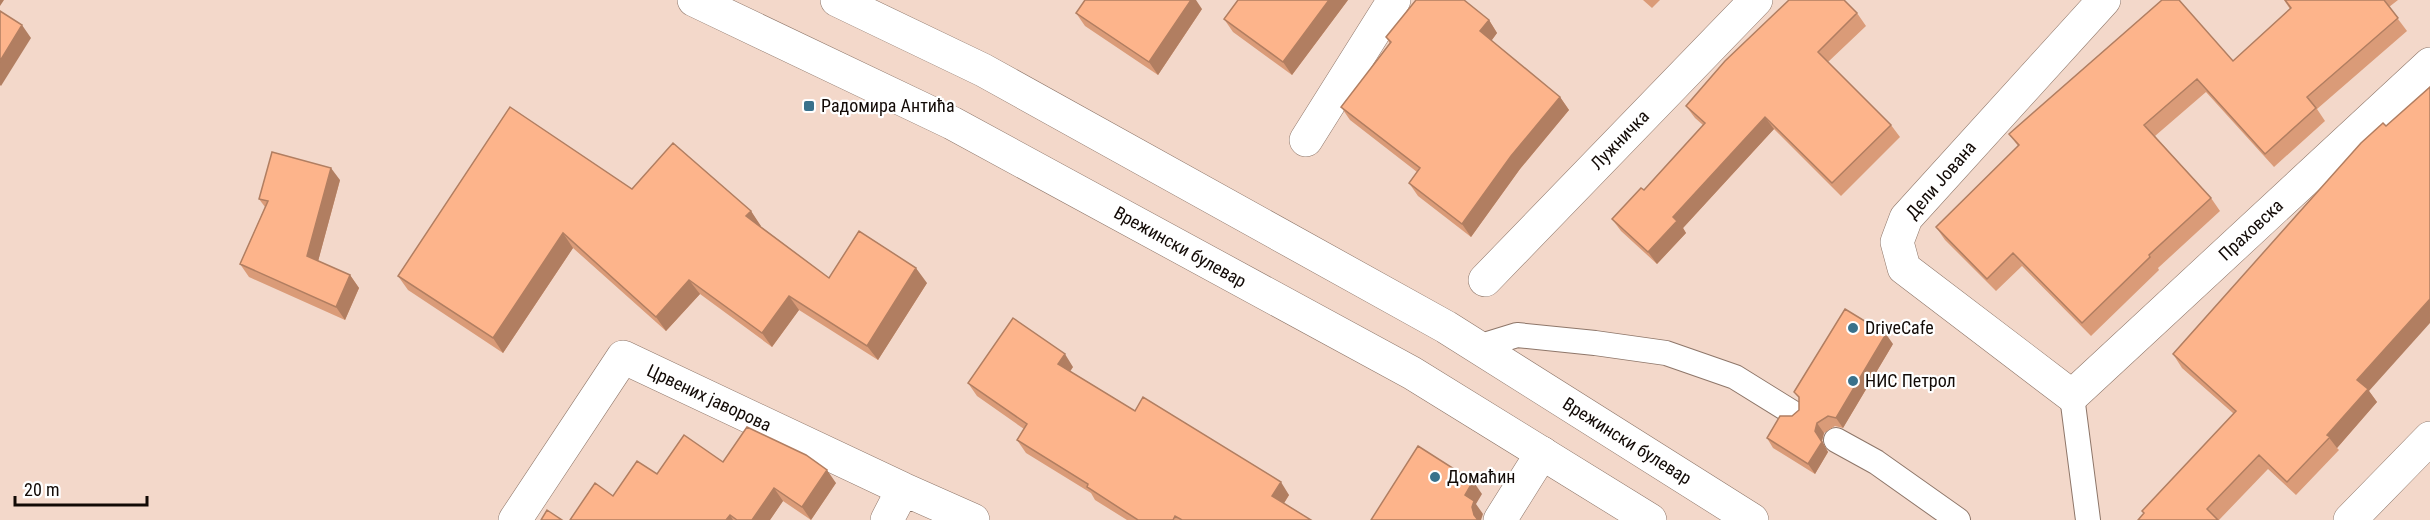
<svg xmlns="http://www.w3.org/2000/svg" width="2430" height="520" font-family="'Roboto Condensed',sans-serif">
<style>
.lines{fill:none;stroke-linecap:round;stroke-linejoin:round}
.lane-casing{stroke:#8e7669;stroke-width:26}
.street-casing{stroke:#8e7669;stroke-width:34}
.secondary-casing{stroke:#8e7669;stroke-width:34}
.lane{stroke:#fff;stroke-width:24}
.street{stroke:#fff;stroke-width:33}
.secondary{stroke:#fff;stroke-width:33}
.wall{fill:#da9b78}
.shaded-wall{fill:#b17e61}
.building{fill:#fdb48b;stroke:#b17e61;stroke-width:1.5}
.poi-dot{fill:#39718b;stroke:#fff;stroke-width:2}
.labels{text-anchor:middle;stroke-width:4.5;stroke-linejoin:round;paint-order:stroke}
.poi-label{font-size:18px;fill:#120a06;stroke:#fff;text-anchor:start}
.street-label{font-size:18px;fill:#120a06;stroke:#fff}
</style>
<rect width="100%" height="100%" fill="#f3d8ca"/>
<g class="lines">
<defs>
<path id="lane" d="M1478,347l39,-12 78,8 71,10 69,24 58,36
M2072,396l16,124
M1836,440l40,22 82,58"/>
<path id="street" d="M2104,0l-198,218 -9,24 7,26 168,128 358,-332
M1306,140l88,-140
M1485,280l271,-280
M515,520l108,-163 280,132 70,31
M887,520l16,-31
M1500,520l42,-67
M2350,520l80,-82"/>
<path id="secondary" d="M694,0l258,123 460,250 238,147
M837,0l146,70 463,257 306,193"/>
</defs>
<use href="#lane" class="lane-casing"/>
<use href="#street" class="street-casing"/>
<use href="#secondary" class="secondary-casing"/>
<use href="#lane" class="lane"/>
<use href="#street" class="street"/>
<use href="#secondary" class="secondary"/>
</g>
<path class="wall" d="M1348,0l-56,75 -59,-43 -9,-13z
M1643,0h17l-8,8z
M2284,0h114l-9,7 18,24 -90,78 8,12 -51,46 -68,-75 -51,44 56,62 9,13 -62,57 1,2 -68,66 -69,-70 -26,25 -51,-51 -9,-13 82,-81 -9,-12 224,-73 57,-52z
M1202,9l-44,66 -73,-49 -9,-13z
M1857,13l9,13 -38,36 63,63 9,12 -59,59 -67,-67 -91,99 3,5 -29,31 -36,-33 -9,-12 32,-29 59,-65 -8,-7 -9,-12z
M1489,20l8,13 -6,8 69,56 9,13 -49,59 -49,68 -53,-41 -9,-13 8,-11 -67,-52 -9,-13 49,-63 -4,-7z
M340,180l-22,81 32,14 9,13 -14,32 -96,-43 -9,-13 25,-57 -6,-8z
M632,189l119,22 9,15 69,52 98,5 -49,77 -79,-50 -27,37 -72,-53 -34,37 -93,-83 -70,105 -95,-63 -10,-14z
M1893,344l-50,84 -8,-2 -11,7 -2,8 6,11 -13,22 -42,-26 -6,-10 32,-28v-12l-5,-6z
M2173,354l196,37 8,11 -40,46 2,2 -43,45 -28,-26 -49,51h-81l96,-106 -52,-46z
M1073,367l-3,4 65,40 154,84 -5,8 27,17h-184l-32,-20 -4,-7 -65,-40 -9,-13 7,-11 -47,-33 -9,-13z
M723,462l113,21 -25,37 -28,-19 -13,19h-200l43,-24z"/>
<path class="shaded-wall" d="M0,0h4l-4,6z
M1191,0h5l6,9 -44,66 -9,-13z
M1329,0h19l-56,75 -9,-13z
M1489,20l8,13 -8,11 -9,-13z
M22,25l9,13 -30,48 -1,-1v-24z
M1560,97l9,13 -49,59 -49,68 -9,-13 49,-68z
M1765,117l9,12 -91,99 3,5 -29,31 -9,-12 25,-35z
M331,168l9,12 -24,89 -9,-13z
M751,211l10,15 -4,4 -11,-14z
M563,233l10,15 -70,105 -10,-15z
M916,268l11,15 -49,77 -11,-14z
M350,275l9,13 -14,32 -9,-13z
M689,280l11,14 -34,37 -10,-14z
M789,296l10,14 -27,37 -10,-14z
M2430,299v24l-61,68 8,11 -40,46 -10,-13 30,-55z
M1886,334l7,10 -50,84 -7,-10z
M1065,354l8,13 -6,9 -9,-12z
M1817,423l7,10 -2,8 6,11 -13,22 -7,-10z
M827,470l9,13 -25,37 -9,-13z
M1473,481l9,13 -6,10 7,10 -2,6h-4l-3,-5 -9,-20z
M1281,482l8,13 -8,13 -9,-12z
M774,488l9,13 -13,19h-18z
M730,515l3,5h-7z"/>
<path class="building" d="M1085,0h106l-42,62 -73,-49z
M1238,0h91l-46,62 -59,-43z
M1416,0h48l25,20 -9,11 80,66 -49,59 -49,68 -53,-41 11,-15 -79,-61 50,-65 -5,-5z
M1789,0h55l13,13 -39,39 73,73 -59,58 -67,-66 -92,100 4,4 -29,31 -36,-33 29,-31 3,2 61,-67 -19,-17 39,-45z
M2162,0h17l54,61 58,-53 -6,-8h99l14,18 -91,79 9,11 -51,46 -68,-75 -53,46 67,73 -62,57 1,2 -68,66 -69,-70 -26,26 -51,-52 83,-82 -10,-11z
M0,11l22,14 -22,36z
M2430,87v212l-73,81 11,9 -41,46 3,2 -43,45 -28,-27 -52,54 11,11h-80l6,-7 -2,-2 94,-100 -63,-57 188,-211 22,-20 3,3z
M510,107l122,82 41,-46 78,68 -5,5 83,62 30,-47 57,37 -49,78 -78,-50 -27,37 -73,-53 -33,37 -93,-84 -70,105 -95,-62z
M272,152l59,16 -24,88 43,19 -14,32 -96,-43 28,-63 -9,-2z
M1845,309l41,25 -50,84 -8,-2 -11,7 -2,8 7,11 -14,22 -41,-26 13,-22h12l7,-6v-13l-5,-5z
M1013,318l52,36 -7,10 77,47 8,-14 138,85 -9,14 39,24h-129l-7,-4 -2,4h-35l-51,-33 1,-3 -71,-44 10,-16 -59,-41z
M747,427l59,28 21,15 -25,37 -28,-19 -22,32h-15l-7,-5 -4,5h-156l25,-37 18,13 24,-35 20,13 27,-39 39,27z
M1418,446l55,35 -8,14 9,6 -2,6 2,8 4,5h-107z
M547,510l15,10h-21z"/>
<g class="poi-dot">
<rect x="803" y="100" width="12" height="12" rx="3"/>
<circle cx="1853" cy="328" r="6"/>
<circle cx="1853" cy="381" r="6"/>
<circle cx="1435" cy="477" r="6"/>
</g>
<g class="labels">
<g class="poi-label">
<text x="821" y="112">Радомира Антића</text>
<text x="1865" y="334">DriveCafe</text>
<text x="1865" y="387">НИС Петрол</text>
<text x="1447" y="483">Домаћин</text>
</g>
<g class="street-label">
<text transform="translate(1620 140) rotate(-46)" y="6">Лужничка</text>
<text transform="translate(1941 180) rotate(-49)" y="6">Дели Јована</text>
<text transform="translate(2251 230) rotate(-43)" y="6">Праховска</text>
<text transform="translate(1180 247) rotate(29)" y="6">Врежински булевар</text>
<text transform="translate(709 398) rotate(25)" y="6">Црвених јаворова</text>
<text transform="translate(1627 441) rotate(32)" y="6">Врежински булевар</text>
</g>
</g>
<path d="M15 496v9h132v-9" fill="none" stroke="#120a06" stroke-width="3"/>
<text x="24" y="496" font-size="18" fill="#120a06" stroke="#ffffff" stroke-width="4.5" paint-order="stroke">20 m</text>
</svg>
